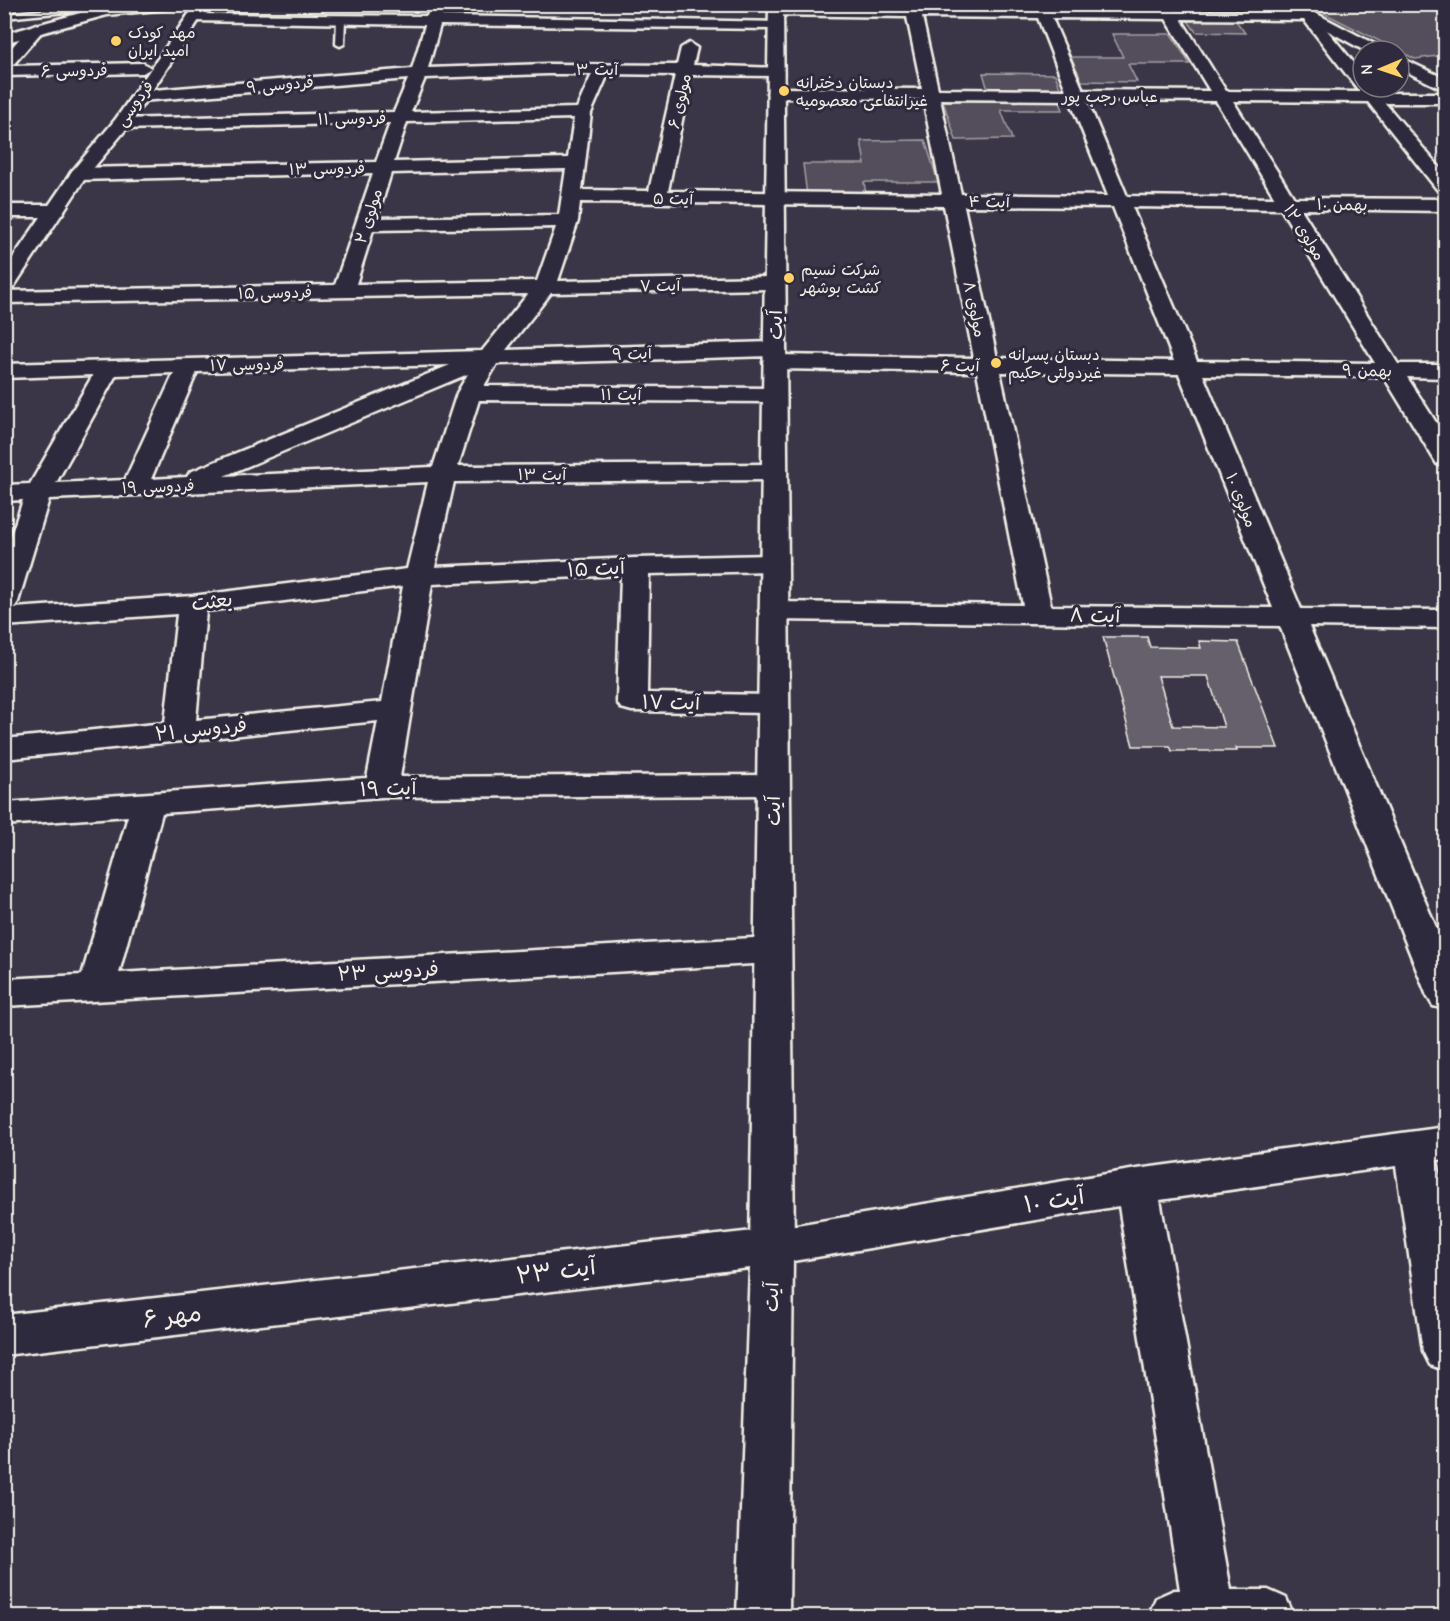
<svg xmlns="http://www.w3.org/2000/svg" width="1450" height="1621" font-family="'Comic Neue','Playpen Sans Arabic',sans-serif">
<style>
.green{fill:#534e5c;stroke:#a4a0a2;stroke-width:1.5}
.building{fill:#65616c;stroke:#f4f1e8;stroke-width:1.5;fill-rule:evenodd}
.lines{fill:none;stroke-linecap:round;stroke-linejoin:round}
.service-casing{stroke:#f4f1e8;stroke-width:5}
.minor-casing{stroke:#f4f1e8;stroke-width:5}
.tertiary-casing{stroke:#f4f1e8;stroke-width:5}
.secondary-casing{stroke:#f4f1e8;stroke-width:5}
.service{fill:#2f2a3d;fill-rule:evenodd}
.minor{fill:#2f2a3d;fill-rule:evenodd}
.tertiary{fill:#2f2a3d;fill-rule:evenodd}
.secondary{fill:#2f2a3d;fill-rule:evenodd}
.poi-dot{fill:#ffd166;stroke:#2f2a3d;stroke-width:2}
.labels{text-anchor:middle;stroke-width:6;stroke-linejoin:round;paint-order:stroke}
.far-poi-label{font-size:16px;fill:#f4f1e8;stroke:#2f2a3d;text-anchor:start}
.far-street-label{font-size:16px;fill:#f4f1e8;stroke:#2f2a3d}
.street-label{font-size:20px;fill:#f4f1e8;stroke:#2f2a3d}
.near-street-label{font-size:24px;fill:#f4f1e8;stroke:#2f2a3d}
</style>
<rect width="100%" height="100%" fill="#3b3647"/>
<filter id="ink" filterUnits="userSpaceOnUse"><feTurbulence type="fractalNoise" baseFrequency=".0167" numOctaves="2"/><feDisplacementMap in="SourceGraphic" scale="12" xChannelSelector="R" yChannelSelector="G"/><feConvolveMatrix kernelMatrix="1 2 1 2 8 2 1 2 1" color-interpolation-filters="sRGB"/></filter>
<g filter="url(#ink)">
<path class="green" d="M1178,5h80l14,7 -90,-1z
M1440,5l5,1v49l-30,4 -107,-54z
M1186,18h48l11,15 -49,-1z
M1112,34h59l19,30h-62l9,18 -55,-1 -11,-24h52z
M983,73l72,1 6,17 -73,-1z
M1059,100l4,10h-62l11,29 -56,1 -13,-39z
M925,140l13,42h-74l2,13h-59l-4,-31h62l-4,-23z"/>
<path class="building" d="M1103,637h44l3,10 51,1 -2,-7 39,1 40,106h-42l1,3h-65l-2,-5h-37zM1158,676h50l16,51 -51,-1z"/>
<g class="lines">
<defs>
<path id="service" d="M66,8l40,1 4,2 -4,2 -40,-1 -62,6v-4z
M341,17l4,2 -1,25 -4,2 -4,-2 1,-25z"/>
<path id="minor" d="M431,4h14l-3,12 339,6 2,3 -7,4 -336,-4 -12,43 120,-4 129,1 4,-17 8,-5 8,5 -4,17 88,3 2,3 -8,5 -84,-1 -23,116 274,3 -19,-95 -148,-1 -8,-5 8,-5 147,1 -15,-72 -136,-2 -2,-3 2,-3 5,-1 130,1 -1,-5h14l1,5 114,1 -2,-6h14l3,6h112l-4,-6h15l3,7 133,1 5,1 50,61v13h10l4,6h69v10h-61l61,72v18l-7,-1 -71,-90 -135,-1 61,97 152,1v12l-145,-2 97,155h48v14l-39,-1 39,61v28l-9,-2 -53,-87 -181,-2 98,234 145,1v18l-137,-2 137,325v58l-13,-3 -6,-10 -147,-370 -507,-6 -10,-3 -4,-6 4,-6 10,-3 250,3 -46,-233 -203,-3 -8,-2 -3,-5 3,-5 6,-1 -275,8 -13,22 290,2 8,2 4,5 -4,5 -8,2 -295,-2 -21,66 316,-2 9,3 4,5 -4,5 -9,3 -320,2 -19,85 200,-9 139,-3 10,2 4,6 -4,6 -10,2 -125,3 -2,119 126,2 11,3 4,6 -4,6 -11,3 -141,-2 -11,-3 -4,-6 4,-127 -189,9 -32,193 373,-2 11,3 5,7 -5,7 -11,3 -391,2 -220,16 -43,160 653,-36 13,4 5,9 -5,9 -13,4 -768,43v-27l78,-4 46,-159 -124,9v-22l363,-25 11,-57 -374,38v-20l161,-16 12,-109 -173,12v-69l19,-57 -19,1v-16l26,-1 63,-109 -89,3v-14l478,-13 46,-57 -524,9v-12l331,-6 38,-112 -294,7 -6,-2 -3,-4 3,-4 6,-2 297,-6 14,-39 -269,6 -6,-1 -3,-4 3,-4 6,-1 273,-7 14,-33 -267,22 -8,-5 8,-5 271,-22 13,-44 -231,-4 -7,-4 2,-3 238,2zM922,17l116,1 28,72 -128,-1zM1052,18l114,1 44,72 -127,-1zM1181,19l123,1 56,72 -134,-1zM548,74h44l-15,34 -166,4 14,-34zM608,74l67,1 -26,116 -67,-1 9,-77zM940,99l130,1 38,96 -147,-2zM1087,100l129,1 59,97 -148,-2zM574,118l-6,40 -174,4 13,-40zM566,169l-7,46 -182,3 14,-45zM580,202l364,4 30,152 -198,-3 6,-1 3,-5 -3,-5 -8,-2 -268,8 45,-57 224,-4 7,-2 3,-4 -3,-4 -7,-2 -217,4 20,-60zM964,206l149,1 61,154 -177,-3zM1132,207l149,2 94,154 -178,-2zM556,227l-19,54 -181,3 17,-54zM450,365l-260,107 -3,5 -36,2 46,-107zM1000,372l179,2 94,234 -222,-2zM174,373l-49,107 -69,3 60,-108zM468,374l-11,19 -24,74 -209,9zM428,482l-21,87 -215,27 -178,12 4,-6 31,-103zM403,586l-21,116 -186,18 10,-109z
M36,24l8,5 -32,37 131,-3 8,5 -8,5 -139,3v-20l27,-30z
M4,205h50l7,2 3,4 -3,4 -7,2h-50z
M1446,1127v32l-9,1 9,53v158l-16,-6 -7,-14 -27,-185 -236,34 71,390h37l18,8 8,18h-146l8,-18 18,-8h6l-61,-384 -326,55 -4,355h-52l13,-348 -746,87v-40l768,-86 365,-60z"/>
<path id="tertiary" d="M769,4h14l11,1243 -7,13 -15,5 -15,-5 -7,-13z
M1279,4h19l84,44 3,3h-20z
M1399,57l47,22v12l-47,-23z"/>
<path id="secondary" d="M113,4h71l-7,4 -70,7 -103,28v-9z
M201,4h17l-19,16 -72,108 -41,49 -75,114 -7,2v-22l69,-101 42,-50 74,-106z"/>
</defs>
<use href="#service" class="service-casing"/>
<use href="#minor" class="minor-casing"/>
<use href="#tertiary" class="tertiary-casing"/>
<use href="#secondary" class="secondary-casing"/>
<use href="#service" class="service"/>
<use href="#minor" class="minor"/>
<use href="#tertiary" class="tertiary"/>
<use href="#secondary" class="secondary"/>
</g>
</g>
<g class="poi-dot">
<circle cx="116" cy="41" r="6"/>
<circle cx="784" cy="91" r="6"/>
<circle cx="789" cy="278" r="6"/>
<circle cx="996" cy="363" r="6"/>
</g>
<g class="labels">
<g class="far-poi-label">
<text x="128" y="38">مهد کودک<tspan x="128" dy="18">امید ایران</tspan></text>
<text x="796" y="88">دبستان دخترانه<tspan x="796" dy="18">غیرانتفاعی معصومیه</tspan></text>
<text x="801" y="275">شرکت نسیم<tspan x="801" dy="18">کشت بوشهر</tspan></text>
<text x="1008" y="360">دبستان پسرانه<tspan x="1008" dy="18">غیردولتی حکیم</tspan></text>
</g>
<g class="far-street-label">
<text x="597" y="75">آیت ۳</text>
<text transform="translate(74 70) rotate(-1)" y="6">فردوسی ۶</text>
<text transform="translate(280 84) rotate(-5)" y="6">فردوسی ۹</text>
<text x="1110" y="102">عباس رجب پور</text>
<text transform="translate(679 101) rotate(-77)" y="6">مولوی ۶</text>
<text transform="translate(134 103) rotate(-54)" y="6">فردوسی</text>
<text transform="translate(352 118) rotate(-1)" y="6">فردوسی ۱۱</text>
<text transform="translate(327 168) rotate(-1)" y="6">فردوسی ۱۳</text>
<text transform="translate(673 198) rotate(1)" y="6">آیت ۵</text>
<text transform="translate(989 201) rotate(1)" y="6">آیت ۴</text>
<text transform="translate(1342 204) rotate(1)" y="6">بهمن ۱۰</text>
<text transform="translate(368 216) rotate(-72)" y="6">مولوی ۲</text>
<text transform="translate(1305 232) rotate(58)" y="6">مولوی ۱۲</text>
<text transform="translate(660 285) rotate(-1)" y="6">آیت ۷</text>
<text transform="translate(275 292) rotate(-1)" y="6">فردوسی ۱۵</text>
<text transform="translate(975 309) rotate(78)" y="6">مولوی ۸</text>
<text transform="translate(632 353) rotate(-2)" y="6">آیت ۹</text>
<text transform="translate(247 364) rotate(-1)" y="6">فردوسی ۱۷</text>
<text transform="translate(960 365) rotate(1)" y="6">آیت ۶</text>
<text transform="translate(1367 370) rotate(1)" y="6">بهمن ۹</text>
<text x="621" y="400">آیت ۱۱</text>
<text x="542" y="480">آیت ۱۳</text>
<text transform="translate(158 486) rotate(-2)" y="6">فردوسی ۱۹</text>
<text transform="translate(1242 500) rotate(68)" y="6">مولوی ۱۰</text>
</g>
<g class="street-label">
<text transform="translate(775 325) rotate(-90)" y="7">آیت</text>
<text transform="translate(596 568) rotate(-3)" y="7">آیت ۱۵</text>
<text transform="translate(212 601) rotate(-7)" y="7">بعثت</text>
<text transform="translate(1095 615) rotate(1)" y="7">آیت ۸</text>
<text transform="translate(671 702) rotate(1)" y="7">آیت ۱۷</text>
<text transform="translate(201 729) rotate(-6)" y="7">فردوسی ۲۱</text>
<text transform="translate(388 788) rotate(-2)" y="7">آیت ۱۹</text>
<text transform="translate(773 811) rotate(-90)" y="7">آیت</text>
<text transform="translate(388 971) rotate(-3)" y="7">فردوسی ۲۳</text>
<text transform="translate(771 1297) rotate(-89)" y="7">آیت</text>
</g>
<g class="near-street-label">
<text transform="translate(1054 1200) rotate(-9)" y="8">آیت ۱۰</text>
<text transform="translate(556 1271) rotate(-7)" y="8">آیت ۲۳</text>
<text transform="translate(172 1316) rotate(-7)" y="8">مهر ۶</text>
</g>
</g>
<rect width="1450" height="1621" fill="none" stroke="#2f2a3d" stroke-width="24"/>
<rect x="12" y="12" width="1426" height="1597" fill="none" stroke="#f4f1e8" stroke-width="2" filter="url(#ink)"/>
<g transform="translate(1381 69) rotate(268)"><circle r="28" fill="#2f2a3d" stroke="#7e7a81" stroke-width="1.5"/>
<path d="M0-4.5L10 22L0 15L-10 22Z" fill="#ffd166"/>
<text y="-9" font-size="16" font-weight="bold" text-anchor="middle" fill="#f4f1e8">N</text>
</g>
</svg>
